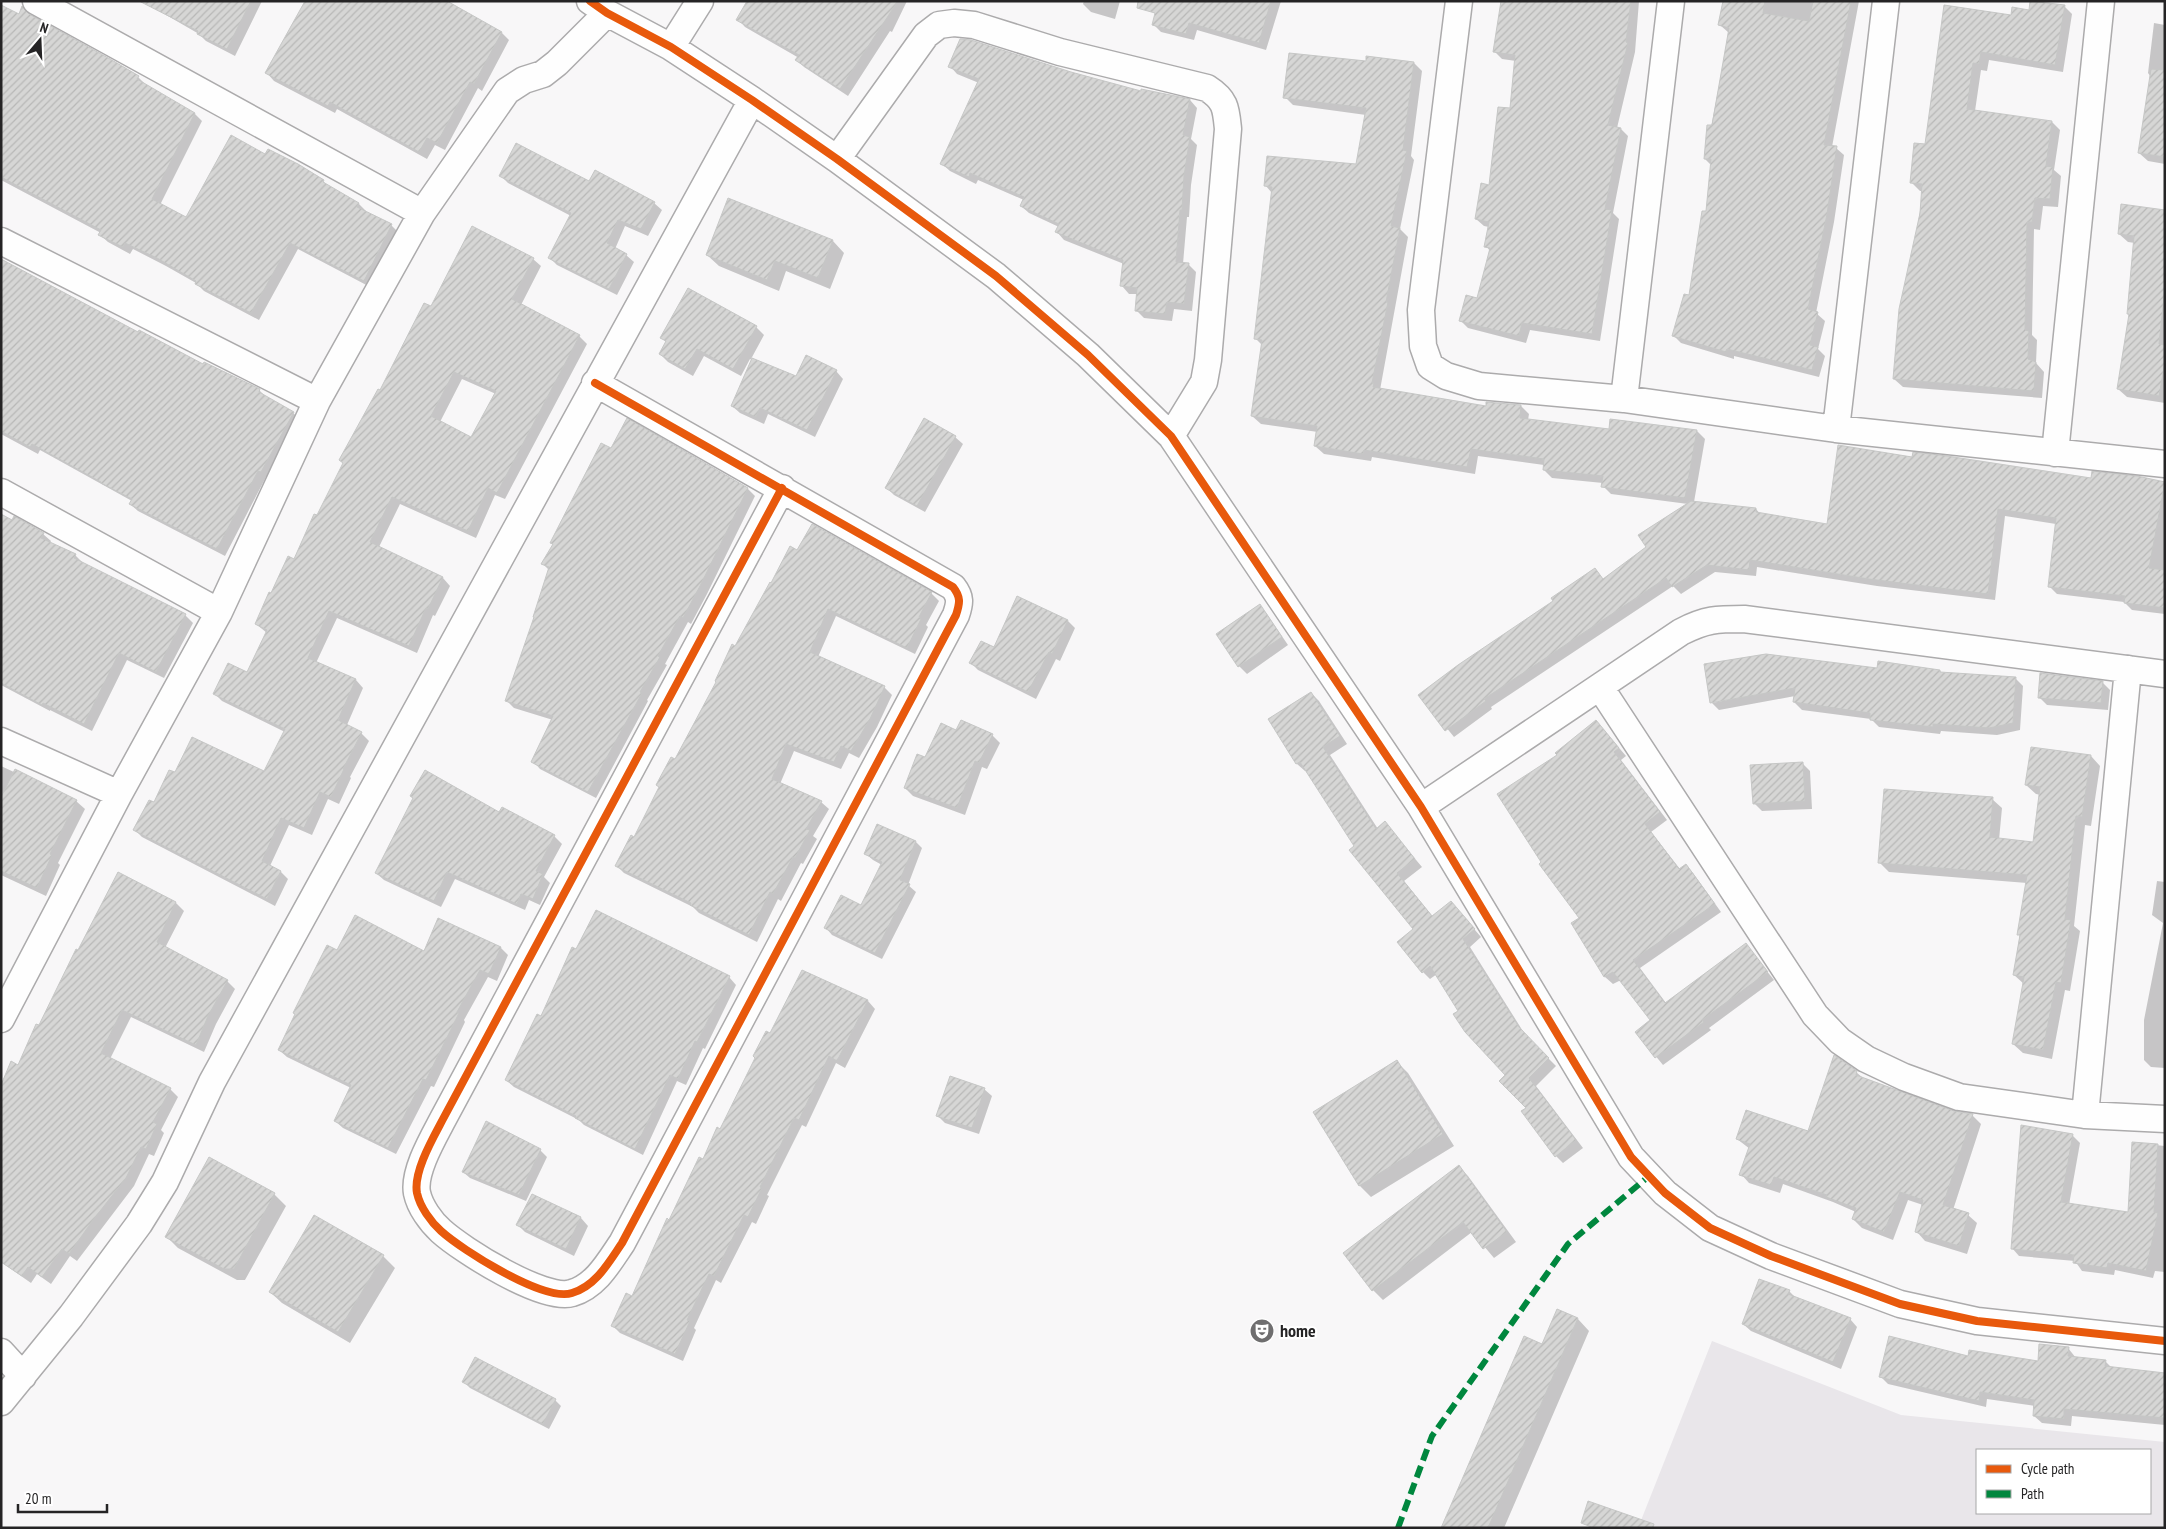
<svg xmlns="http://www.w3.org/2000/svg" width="2166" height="1529" font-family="'PT Sans Narrow',sans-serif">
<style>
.built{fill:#e9e6ea;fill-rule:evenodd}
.shadow{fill:#0003;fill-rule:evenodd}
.building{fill:url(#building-hatch);stroke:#c6c7c6;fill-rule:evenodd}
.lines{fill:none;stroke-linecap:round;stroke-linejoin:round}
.minor-casing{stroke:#acabac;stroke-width:29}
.minor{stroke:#fefefe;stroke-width:26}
.quiet{stroke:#00873e;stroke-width:6;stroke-dasharray:12 6;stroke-linecap:butt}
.cycleway-casing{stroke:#fff;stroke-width:11}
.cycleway{stroke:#e8590c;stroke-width:8}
.labels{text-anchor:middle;stroke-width:4;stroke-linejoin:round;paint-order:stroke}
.poi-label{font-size:18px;font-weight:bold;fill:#252425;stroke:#fff;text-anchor:start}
</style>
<defs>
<pattern id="building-hatch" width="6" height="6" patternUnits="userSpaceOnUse" patternTransform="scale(1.25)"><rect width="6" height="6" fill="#d6d6d5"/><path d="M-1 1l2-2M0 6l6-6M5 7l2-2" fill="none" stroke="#b8b8b7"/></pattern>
</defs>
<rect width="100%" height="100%" fill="#f8f7f8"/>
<path class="built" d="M1712,1341l189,74 264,27v86h-527zM1977,1450h173v63h-173z"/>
<path class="shadow" d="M142,1h120l-27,55 -29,-15 -7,-7z
M748,1h159l-15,31 -2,-1 -42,65 -44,-29 -7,-7 2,-2 -54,-31 -7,-8z
M1084,1h36l-5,18 -24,-7 -8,-8z
M1239,1h42l-15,49 -69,-20 -3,10 -33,-8 -8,-8z
M1592,1h47l-4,51 -18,76 4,1 7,7 -15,77 6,6 -19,122 -70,-11 -4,13 -58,-15 -7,-7 17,-22 12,-48 -4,-5 3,-19 -5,-1 -8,-7 14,-33 21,-76 5,-49 -14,-2 -8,-8z
M1724,1h135l-27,146 4,1 8,7 -10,67 -18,91 9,8 -7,28 7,7 -6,21 -85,-21v3l-53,-16 -8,-8 17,-38 17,-84 4,-48 -6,-6 24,-126 -9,-8z
M2031,1l33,5 8,8 -9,58 -74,-12 -2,11 -6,-1 -6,41 77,11 8,8 -6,40 7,6 -3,31 -15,-1 -3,24 -6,-1 -2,106 5,5 -1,23 8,9 -2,26 -139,-11 -9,-8 29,-188h-3l-8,-8 14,-38 19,-139 67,11 18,-6z
M1,6l18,10 12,1 107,60 8,8 49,29 7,7 -42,84 27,14 79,-63 57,25 5,5 31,18 7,7 -1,2 26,12 8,8 -27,55 -74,-39 -39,71 -55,-29 -8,-8 -30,-17 -33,-17 -3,5 -22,-12 -8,-7 1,-2 -100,-53z
M474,18l28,15 7,7 -27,51 -4,-3 -33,62 -10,-5 -8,14 -90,-50 -2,4 -61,-32 -7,-8z
M2154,23l11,2v139l-17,-3 -9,-8 12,-76 -3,-4z
M1367,63h47l8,8 -11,85 3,4 -14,69 8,8 -28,153 107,18 34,-2 8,8 -1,6 82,10 87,1 8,8 -11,63 62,7 5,6 67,11 85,-68 179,21 73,4v131l-33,-4 -8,-8 -67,-8 -7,-7 6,-63 -51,-8 -10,84 -118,-14 -120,-19 -1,9 -41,-4 -34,22 -8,-8 -182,121 1,2 -38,28 -34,-42 135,-94 40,-31 9,10 44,-33 40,-43 -77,-10 -8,-8v-3l-51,-5 -8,-8v-5l-66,-9 -3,18 -103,-17 -1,4 -47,-7 -9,-8 3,-14 -57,-8 -9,-8 11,-70 -8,-8 17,-145 -7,-8 92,-19 9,-51 -73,-10 -8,-8z
M950,66l121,7 71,19 48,8 7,8 -6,31 6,6 -6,40 -2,32h-2l-4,47h5l8,8 -4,39 -18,-2 -2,12 -28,-3 -8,-8 2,-16h-9l-7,-8 2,-22 -60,-24 -7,-8 2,-5 -30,-14 -8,-7 3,-6 -46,-20 -2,4 -26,-13 -8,-7 37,-81 -22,-9z
M500,175l90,8 64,20 8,7 -14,26 -23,-10 -10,23 11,6 8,7 -17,33 -60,-30 -7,-7 21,-42 -63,-33z
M729,200l104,41 11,12 -14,36 -44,-18 -7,20 -60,-25 -12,-11z
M2165,211v192l-38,-6 -9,-8 12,-73 -2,-2 7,-71 -7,-1 -9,-8z
M533,259l8,7 -20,39 58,31 8,8 -82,155 -10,-4 -19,43 -76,-34 -21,43 64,31 7,8 -15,30 -2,-1 -16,38 -80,-35 -21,45 40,17 7,8 -16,37 14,8 8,8 -19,36 1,1 -12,26 -11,-5 -16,36 -23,-10 -19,41 11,6 7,7 -13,27 -133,-69 -7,-7 40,-56 90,-1 20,-41 -63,-31 -8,-8 33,-19 20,-41 -11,-9 16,-30 23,-33 85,-170 51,-83zM462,379l34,15 -25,44 -31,-16z
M1,261l137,72 66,33 55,24 8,8 26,15 8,7 -32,59 -3,-2 -41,79 -87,-45 -8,-7 2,-3 -92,-51 -2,4 -37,-20z
M756,327l8,8 -13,24 45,19 40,-7 7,8 -28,58 -47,-23 -4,10 -24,-11 -8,-7 20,-46 -2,-1 -9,17 -37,-20 -11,20 -25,-14 -8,-8 6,-12 -4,-4z
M955,437l8,7 -38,68 -31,-17 -7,-7z
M611,449l137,40 7,7 -48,98 -16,30 -3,-2 -23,42 2,1 -20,35 1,1 -52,97 -56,-29 -7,-8 20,-41 -39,-12 -8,-8 29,-82 14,-48 -6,-6 11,-19 -3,-2z
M1,516l42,18 8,7 -1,2 25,12 8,8 102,52 8,8 -29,55 -37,-18 -35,71 -42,-21v1l-49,-26z
M798,552l133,41 8,8 -13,24 2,2 -13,27 -79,-38 -18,41 66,30 8,8 -15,32 -18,31 -10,-5 -8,16 -47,-18 -14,33 41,18 8,7 -16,27 4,3 -14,25 -2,-1 -20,38 -3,-2 -21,43 -58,-29 -6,-6 -69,-34 -7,-7 18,-27 101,-192 36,-62z
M1259,606l8,8 21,31 -41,29 -8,-8z
M1068,621l7,7 -15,33 -4,-2 -20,40 -58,-29 -8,-8 24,-14z
M1878,670l62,1 2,2 73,5 8,8 -3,44 -23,5 -56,-4 -1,3 -61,-7 -8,-8 -69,-9 -8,-8 1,-6 -76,14 -7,-7z
M2102,682l8,8 -2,20 -61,-5 -8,-8z
M1311,693l8,8 28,43 -17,11 48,74 7,-6 37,44 -18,14 29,36 18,-15 30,35 -11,10 56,89 30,30 -20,20 47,62 -20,15 -7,-7 -49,-81 -48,-64 -22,-37 -7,5 -7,-7 -9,-43 -58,-83 -50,-76 -1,1 -8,-7 -27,-44z
M961,721l31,14 8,8 -13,26 -5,-2 -17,48 -52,-19 -8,-8 20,-30 31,-27z
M1603,729l23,27 -5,4 46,60 -16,12 29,37 6,-4 7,8 28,39 -81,56 26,35 80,-58 28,35 -65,48 2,2 -48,35 -27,-33 16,-12 -31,-40 -8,4 -8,-7 -32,-54 8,-5z
M2091,756l9,10 -9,60 -6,-1 -11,101 6,5 -10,60 -5,-1 -13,69 -29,-6 -10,-9 11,-60 -10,-9 13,-92 -138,-11 -9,-9 112,-64 10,9 -3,32 35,4 7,-49 -5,-1 -10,-9z
M1802,763l8,8 2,38 -50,2 -8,-8z
M1,766l75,35 9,8 -27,54 2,2 -14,31 -45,-21z
M500,814l54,22 8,8 -18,33 6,6 -10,22 -11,-5 -4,10 -70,-31 -14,28 -57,-27 -8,-7z
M878,826l38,16 6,6 -14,37 8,7 -34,67 -50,-24 -6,-7 36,-21 20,-42 -9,-5 -7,-6z
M119,874l57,29 8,8 -19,37 62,33 8,8 -19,35 -12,28 -73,-35 -21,42 60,30 8,8 -17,33 3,3 -10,23 -5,-2 -15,32 -57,75 -7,-5 -19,28 -14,-10 -6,9 -30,-21 18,-196z
M2157,881l8,1v186l-14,-1 -7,-7v-40l19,-97 -11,-8z
M439,920l62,28 7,7 -11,26 -9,-4 -24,43 1,2 -31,65 -3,-1 -35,68 -53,-26 -8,-7 16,-33 -64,-31 -8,-7 59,-98 86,1z
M577,950l152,27 7,8 -31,64 -2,-1 -17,37 -9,-4 -34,74 -59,-30 -5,-5 -65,-33 -8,-7z
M802,972l66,29 7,8 -30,59 -9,-5 -30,64 -4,-2 -35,70 2,1 -13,28 -4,-2 -31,61 -5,-3 -22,48 2,2 -13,31 -63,-28 -7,-7 20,-29 37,-76 51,-91z
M1397,1062l11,11 46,73 -83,51 -11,-11 -46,-73z
M1856,1072l7,6 91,34 18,3 9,9 -28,86 15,5 9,8 -10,31 -42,-13 -8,-9 6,-27 -15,-5 -15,40 -31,-12 -9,-9 3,-7 -23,-10 -50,-18 -3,9 -31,-10 -8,-9 9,-25 -13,-10 72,-7z
M984,1089l8,7 -13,38 -34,-11 -7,-7z
M2072,1135l8,8 -11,62 60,8 26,-68 10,1v126l-10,-1 -2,7 -38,-8 -1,5 -32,-4 -7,-10 -56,-5 -7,-8z
M540,1150l7,7 -21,44 -56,-23 -7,-6z
M1459,1167l9,9 48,66 -22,16 -22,-26 -89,68 -10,-10z
M274,1194l12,12 -41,74h-8l-59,-32 -11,-11z
M533,1195l48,23 7,8 -14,30 -49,-24 -7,-7z
M383,1256l12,12 -45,75 -68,-40 -12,-11z
M1789,1291l7,7 54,21 7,8 -16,42 -90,-38 -8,-7z
M1558,1311l20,8 11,12 -85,197h-62l101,-182z
M2068,1348l8,10 29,3 7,7 53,6v51l-93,-9 -1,10 -29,-3 -8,-7 1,-10 -48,-7 -1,8 -98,-23 -8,-8 89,-18 70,5z
M464,1382l91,18 6,6 -12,23 -79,-41z"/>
<path class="building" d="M139,1h112l-24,48 -30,-15 1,-3z
M305,1h142l55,31 -28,52 -4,-2 -33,61 -10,-5 -8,14 -89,-50 -2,4 -63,-33z
M747,1h151l-58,88 -45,-29 4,-5 -63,-35z
M1138,1h133l-12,42 -70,-20 -3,11 -34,-9 3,-12 -18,-5z
M1501,1h130l-5,41 2,1 -20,82 13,3 -16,81 7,1 -20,124 -70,-11 -3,13 -60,-15 7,-26 11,3 13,-50 -6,-1 5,-25 -14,-3 6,-36 8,2 9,-78 12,1 5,-53 -22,-3z
M1723,1h42l-2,12 46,8 4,-20h38l-27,144 13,1 -10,68 -19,95 10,3 -8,33 8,2 -6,23 -85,-21 -1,3 -54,-16 12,-42 5,1 13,-84h4l5,-52h-7l3,-34h5l17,-97 -11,-3z
M2030,1l35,4 -10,60 -74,-13 -2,12 -6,-1 -6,46 85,12 -6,45 7,1 -3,32 -15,-1 -3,24h-5l-2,108 4,1 -1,28 8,3 -2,29 -141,-12 6,-70 21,-96 2,-29 -12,-1 4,-40 11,1 19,-139 67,10 1,-8 17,3z
M1,5l18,9 3,-8 7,8 81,45 29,17 -2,3 58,34 -43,86 34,18 45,-82 34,19 3,-5 30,15 26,16 -1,2 36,21 -2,4 35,17 -28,57 -74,-38 -39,70 -56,-29 1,-3 -39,-23 -32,-15 -2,4 -25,-12 3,-5 -100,-53z
M960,39l11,1 100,32 70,19v-2l49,10 -7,36 7,2 -6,39 -2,34h-2l-4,52 13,1 -5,41 -17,-2 -2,12 -30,-3 2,-23 -17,-2 3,-26 -68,-28 4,-8 -39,-18 4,-9 -54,-24 -1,4 -29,-13 39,-85 -31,-12z
M1289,53l77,8v-5l48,6 -11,88 4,1 -16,75 9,2 -14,74h2l-16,81h2l-1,4 113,19v-4l35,3 -1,13 89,11 1,-10 87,11 -12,68 -84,-11 2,-11 -60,-6 1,-11 -73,-10 -4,18 -103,-17 -1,4 -49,-8 3,-20 -66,-10 11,-76 -8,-1 18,-152 -8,-1 3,-30 89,8 10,-56 -83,-10z
M2151,69l14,1v87l-27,-4z
M516,143l73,38 6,-11 60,32 -14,27 -23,-9 -11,23 20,11 -18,35 -61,-31 23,-45 -72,-37z
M728,198l105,42 -15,38 -43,-17 -8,19 -61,-25z
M2121,204l44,6v78l-6,56 6,1v17l-6,34 -42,-7 12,-75h-2l7,-78 -16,-2z
M472,226l62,32 -22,41 68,36 -83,158 -9,-5 -20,43 -76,-34 -22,45 73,35 -15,32 -2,-1 -17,38 -80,-35 -21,47 48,21 -18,41 24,12 -19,37h1l-13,28 -11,-5 -16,36 -23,-10 -19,43 19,10 -14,28 -134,-69 16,-30 5,2 15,-32 6,2 17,-35 72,34 21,-42 -72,-35 15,-31 19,9 20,-42 -12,-6 14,-32 2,1 17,-37 6,3 20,-45 3,1 26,-52 -4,-3 39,-71 2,1 44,-87 7,3zM454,372l42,19 -25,46 -40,-21z
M1,259l137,73 1,-2 64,34 1,-2 56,27 -1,3 35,20 -33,60 -3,-1 -41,78 -88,-45 3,-5 -31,-16v-1l-69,-38 -2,3 -29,-16z
M688,288l69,38 -24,43 -36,-20 -12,20 -26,-15 7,-13 -6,-3z
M806,355l31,15 -30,60 -47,-22 -4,9 -25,-11 21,-48 44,18z
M627,418l121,70 -48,98 -17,32 -3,-2 -22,40 2,1 -20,35 2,1 -54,99 -57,-30 22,-46 -48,-15 29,-84h-1l16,-50 -8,-3 12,-20 -3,-1 51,-100 10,5z
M924,418l32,18 -39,70 -32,-18z
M1838,445l74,12 1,-5 34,4 144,22 1,-7 45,5 28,6 -16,86 16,2v38l-41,-5 1,-7 -77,-9 8,-69 -58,-9 -10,85 -119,-15 -119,-19 -1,10 -42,-5 -35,22 -6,-9 -182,121 2,2 -41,30 -27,-36 40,-30 95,-64 -2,-3 44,-30 8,11 43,-32 -8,-12 53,-34 65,7v4l71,12z
M1,514l11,6 2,-4 30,17 -3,5 35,16 -2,4 112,56 -30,58 -37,-19 -35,71 -41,-21 -1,2 -41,-22z
M812,524l120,68 -13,25 2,2 -14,29 -79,-39 -18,43 75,34 -15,33 -19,32 -10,-5 -7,16 -48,-18 -14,35 50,22 -16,28 4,1 -15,28 -2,-1 -20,37 -3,-2 -21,43 -59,-30 1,-2 -76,-37 16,-31 3,2 25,-50 -3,-2 15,-28 4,2 41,-77 -1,-1 17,-37 3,2 35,-64 1,1 19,-37 7,4z
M1017,596l51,24 -16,34 -3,-2 -21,40 -59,-29 12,-22 13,6z
M1260,604l22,33 -44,30 -22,-33z
M1766,654l111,14 1,-7 62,9v2l76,5 -3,46 -24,5 -56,-4v3l-63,-7v-7l-77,-11 2,-14 -85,15 -6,-39z
M2040,673l63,8 -2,22 -63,-5z
M1311,692l29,44 -17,11 53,82 9,-8 30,38 -18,14 35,43 19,-15 24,28 -12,10 56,88 30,31 -20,20 47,62 -21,17 -34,-46 5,-3 -27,-27 6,-6 -40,-43 -12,-18 5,-3 -28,-45 -8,7 -25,-31 16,-13 -64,-79 5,-4 -54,-84 -4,2 -28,-45z
M961,720l32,14 -14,29 -4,-2 -18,47 -53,-20 13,-34 8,3 16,-34 15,7z
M1596,720l23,28 -5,4 46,60 -15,12 34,45 7,-5 29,40 -82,56 32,43 81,-60 22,29 -66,48 2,2 -49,36 -20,-26 15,-12 -37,-48 -9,5 -33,-54 8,-5 -40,-54 2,-2 -44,-68 60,-39 -2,-2z
M2031,747l60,8 -9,62 -6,-1 -11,103 6,1 -10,63 -5,-1 -13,68 -31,-6 12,-67 -11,-2 7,-40h-3l10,-60 -149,-12 6,-74 109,8 -3,40 43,5 7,-55 -15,-2z
M1803,762l2,39 -52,3 -3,-39z
M15,769l62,31 -27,54 2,1 -15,33 -36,-17v-74z
M425,770l74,42 3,-5 53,28 -19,36 7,3 -10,25 -12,-5 -4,10 -70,-32 -13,29 -59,-28 38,-75 -3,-2z
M877,824l39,17 -16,39 10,4 -35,69 -51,-25 17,-33 20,10 21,-43 -18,-8z
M118,872l58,30 -19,40 71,38 -20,36 -12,29 -74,-35 -21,43 70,35 -18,34 4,2 -11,25 -5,-2 -15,31 -33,42 -24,34 -7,-5 -20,28 -14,-10 -6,9 -21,-14v-177l10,-24 7,4 18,-41 3,1 37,-76 2,1z
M596,910l134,66 -33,66 -2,-1 -17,38 -8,-4 -35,74 -60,-31 1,-2 -71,-36 32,-66 4,2 31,-69 4,2z
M355,915l69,36 14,-33 63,29 -12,27 -9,-4 -23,42 2,1 -33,67 -3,-1 -35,69 -54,-27 17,-36 -73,-35 17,-36 -2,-1 34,-68 10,5z
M802,970l66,30 -31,61 -8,-5 -30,64 -5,-2 -34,69 2,1 -14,29 -4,-2 -30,61 -5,-2 -22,46 3,1 -15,33 -64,-28 15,-33 6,3 35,-78 2,2 30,-63 4,2 14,-32 3,2 35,-71 -2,-2 13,-25 4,2z
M1834,1055l23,16 -1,4 98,36 19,3 -30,91 26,8 -10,33 -44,-14 8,-32 -23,-8 -16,40 -32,-13 4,-11 -30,-11 1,-2 -53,-18 -3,8 -32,-10 11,-31 -14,-5 10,-29 62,21z
M1397,1060l46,74 -84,52 -46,-74z
M950,1076l35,12 -13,40 -36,-12z
M486,1121l55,28 -22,46 -57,-23z
M2021,1125l52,9 -12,68 67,10 4,-70 26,2 -4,68 4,1 -12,58 -38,-8 -1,5 -34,-5 1,-8 -63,-6z
M209,1157l66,36 -41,76h-10l-59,-32z
M1459,1165l48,67 -24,17 -20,-27 -91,69 -29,-38z
M532,1194l49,23 -15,32 -50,-24z
M314,1215l70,40 -46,77 -69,-40z
M1759,1279l31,11 -2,4 63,24 -18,44 -91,-38z
M1557,1309l21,9 -90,210h-47l83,-192 18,8z
M1889,1336l79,20 1,-6 69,11 1,-17 30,3 -1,9 38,4 -1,6 60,7v45l-101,-9v10l-31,-3 1,-16 -54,-8 -1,9 -100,-24z
M475,1357l81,42 -13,25 -81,-42z
M1588,1501l66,23 -1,4h-59l-13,-5z"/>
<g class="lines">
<defs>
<path id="minor" d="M36,1l386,212
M590,1l17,12 64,34 81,53 85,59 159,117 92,79 83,81 250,371 210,350 34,36 45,35 61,28 129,48 77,17 188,20
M1459,1l-38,309 2,36 7,20 16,10 33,10 145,13 212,30 329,35
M671,47l29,-46
M837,159l89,-124 13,-10 15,-2 20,2 86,27 147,36c19,12 19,21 21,41l-20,231 -4,22 -33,54
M1,241l316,160
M595,383l358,204c8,10 7,16 3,28l-334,628c-13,19 -26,43 -50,50 -28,9 -110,-43 -131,-62 -10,-9 -21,-24 -24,-38 -4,-21 16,-55 26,-74l339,-631
M1624,399l47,-398
M1836,429l50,-428
M2055,453l46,-452
M1,492l218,120
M1600,687l215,328 25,26 26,18 38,18 55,20 126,18 80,4
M1,741l118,53
M1421,807l260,-175c25,-13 36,-13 63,-13l421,55
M1,1019l118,-225 100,-182 98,-211 105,-188 85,-122 17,-11 19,-6 14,-11 50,-50
M2085,1115l43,-446
M1,1352l22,24
M1,1402l70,-86 68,-92 26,-42 47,-100 540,-982"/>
</defs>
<use href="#minor" class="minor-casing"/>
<use href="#minor" class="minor"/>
<path class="quiet" d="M1398,1528l34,-92 136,-192 81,-68"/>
<defs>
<path id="cycleway" d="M590,1l17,12 64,34 81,53 85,59 159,117 92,79 83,81 250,371 210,350 34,36 45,35 61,28 129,48 77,17 188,20
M595,383l358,204c8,10 7,16 3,28l-334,628c-13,19 -26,43 -50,50 -28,9 -110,-43 -131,-62 -10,-9 -21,-24 -24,-38 -4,-21 16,-55 26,-74l339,-631"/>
</defs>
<use href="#cycleway" class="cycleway-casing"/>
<use href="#cycleway" class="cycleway"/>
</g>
<defs>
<symbol id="theatre-disc" viewBox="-11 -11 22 22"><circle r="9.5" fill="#6f6e6f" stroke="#fff"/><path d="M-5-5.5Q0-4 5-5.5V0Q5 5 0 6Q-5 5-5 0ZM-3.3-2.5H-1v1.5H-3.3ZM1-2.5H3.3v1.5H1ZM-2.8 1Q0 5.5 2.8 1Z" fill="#fff"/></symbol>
</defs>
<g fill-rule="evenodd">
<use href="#theatre-disc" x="1248" y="1317" width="28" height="28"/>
</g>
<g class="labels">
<g class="poi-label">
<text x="1280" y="1337">home</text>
</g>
</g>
<rect width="2166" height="1529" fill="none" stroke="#252425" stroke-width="5"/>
<rect x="1976" y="1449" width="175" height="65" fill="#ffffff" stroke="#a8a7a8"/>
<rect x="1986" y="1465" width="25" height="8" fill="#e8590c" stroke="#a8a7a8"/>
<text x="2021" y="1474" font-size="15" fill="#252425">Cycle path</text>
<rect x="1986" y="1490" width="25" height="8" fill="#00873e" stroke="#a8a7a8"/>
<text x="2021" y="1499" font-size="15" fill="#252425">Path</text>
<g transform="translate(40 40) rotate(19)" stroke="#ffffff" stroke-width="4" paint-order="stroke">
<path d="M0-4L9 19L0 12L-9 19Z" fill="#252425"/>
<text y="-8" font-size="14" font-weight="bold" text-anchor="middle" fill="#252425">N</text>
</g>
<path d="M18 1504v8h89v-8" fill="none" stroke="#252425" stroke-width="2.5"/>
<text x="25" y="1504" font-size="15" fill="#252425" stroke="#ffffff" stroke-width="4" paint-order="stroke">20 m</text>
</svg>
